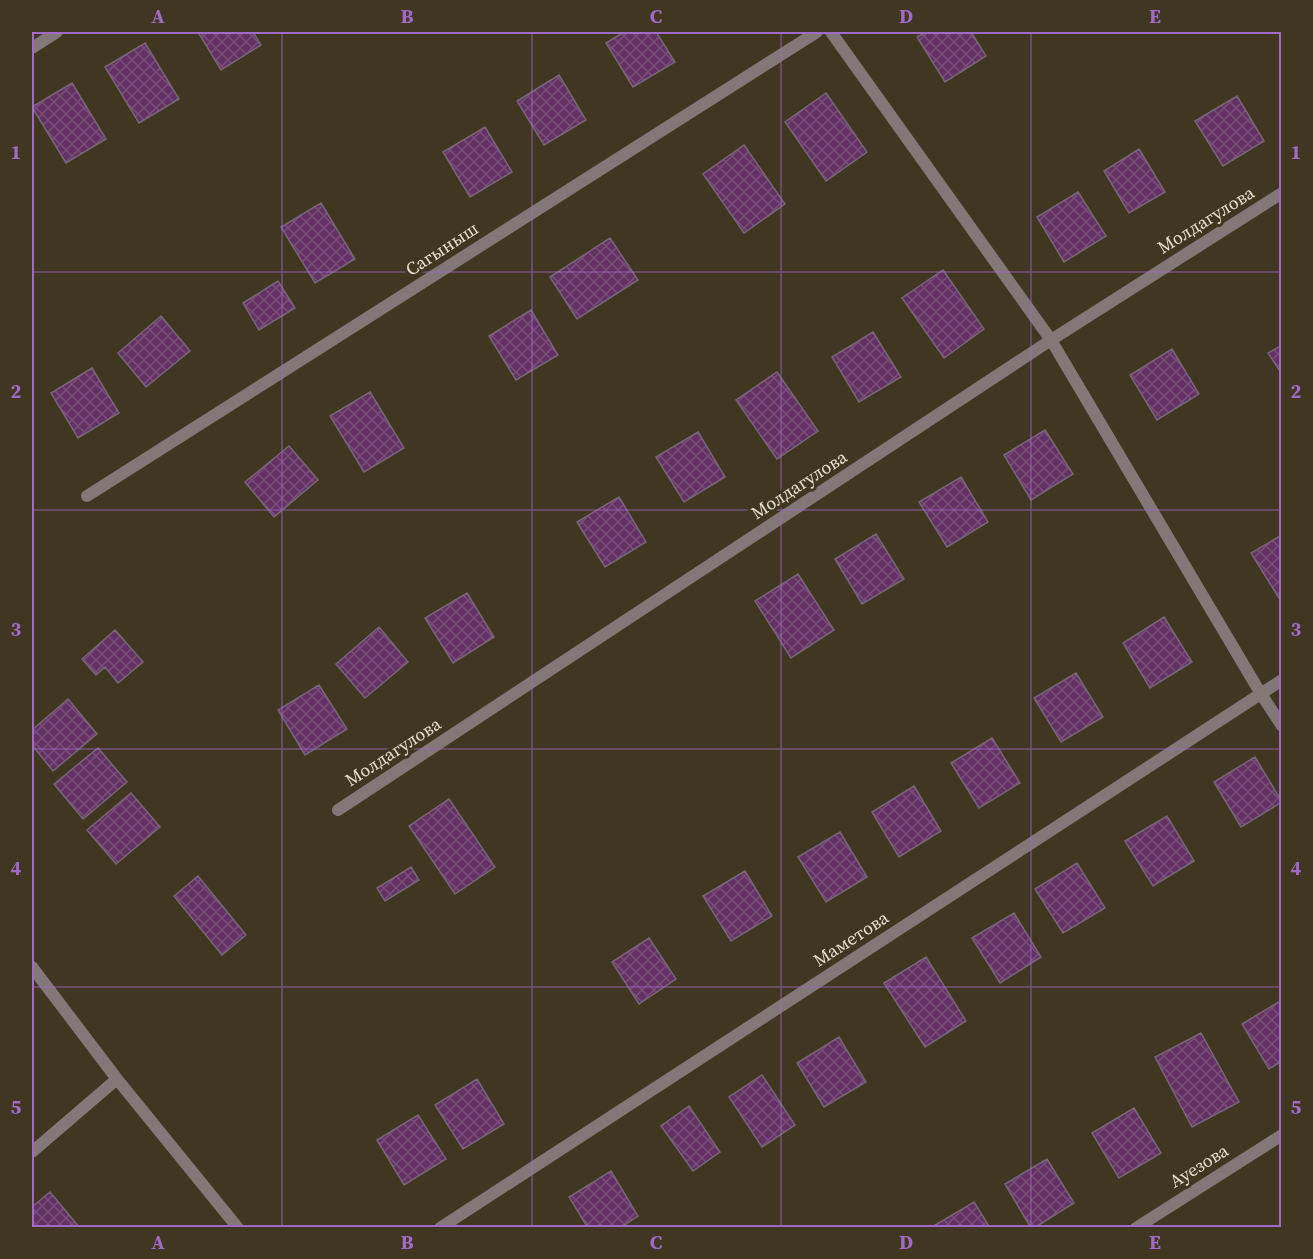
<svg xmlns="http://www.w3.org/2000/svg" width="1313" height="1259" font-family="'Source Serif 4',serif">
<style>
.building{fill:url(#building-cross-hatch);stroke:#786678;stroke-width:1.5}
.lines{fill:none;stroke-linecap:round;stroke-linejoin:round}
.street{stroke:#847777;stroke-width:12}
.grid{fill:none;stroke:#a06bc6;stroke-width:1.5;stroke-opacity:0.55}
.labels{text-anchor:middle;stroke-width:6;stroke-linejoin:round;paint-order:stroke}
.street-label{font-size:18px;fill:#e5dfd2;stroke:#403621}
.neatline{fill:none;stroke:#a06bc6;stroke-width:2}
.grid-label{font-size:20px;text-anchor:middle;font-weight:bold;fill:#a06bc6}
</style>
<defs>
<pattern id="building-cross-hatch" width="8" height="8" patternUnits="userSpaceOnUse" patternTransform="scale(1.5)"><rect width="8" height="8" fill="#633163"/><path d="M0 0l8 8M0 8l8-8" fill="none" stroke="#794e78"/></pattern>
</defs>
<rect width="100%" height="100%" fill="#403621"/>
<path class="building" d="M198,32h55l8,13 -40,25z
M624,32h32l19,30 -42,25 -27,-44z
M926,32h45l15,24 -41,26 -28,-45z
M145,43l34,56 -40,24 -34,-56z
M559,75l27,45 -42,25 -27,-44z
M72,83l34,56 -40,24 -34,-56z
M826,93l41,59 -41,29 -41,-59z
M1237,96l27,45 -41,25 -28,-45z
M485,127l27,45 -42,25 -27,-45z
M744,145l41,59 -41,29 -41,-59z
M1139,149l26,43 -36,21 -25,-42z
M1078,192l28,44 -42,26 -27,-45z
M321,203l34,56 -40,24 -34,-56z
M610,238l28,42 -61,39 -27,-42z
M943,270l41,59 -40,29 -42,-60z
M278,281l17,27 -36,22 -16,-27z
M531,310l27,45 -42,25 -27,-44z
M161,316l29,35 -44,36 -28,-34z
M873,332l28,45 -42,25 -27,-45z
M1282,345v29l-14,-21z
M1172,349l27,45 -42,26 -27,-45z
M92,368l27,45 -41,25 -27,-45z
M777,372l41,59 -41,28 -41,-59z
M370,392l34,56 -40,24 -34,-56z
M1045,430l28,44 -42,26 -27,-45z
M698,432l27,45 -41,25 -28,-45z
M289,446l29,34 -44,37 -29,-35z
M961,477l27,45 -41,25 -28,-45z
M619,497l27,45 -41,25 -28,-45z
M876,534l28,45 -42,25 -27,-45z
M1282,535v62l-3,1 -28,-45z
M798,574l36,56 -43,28 -36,-57z
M467,593l27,44 -41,26 -28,-45z
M1164,617l28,45 -42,26 -27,-45z
M379,627l29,35 -43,36 -29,-34z
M115,630l28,32 -25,21 -13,-16 -9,8 -14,-16z
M1076,673l27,44 -42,25 -27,-44z
M319,685l28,44 -42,26 -27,-45z
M68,699l29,35 -44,37 -21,-26v-15z
M992,738l28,45 -41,25 -28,-45z
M98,748l29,34 -44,37 -29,-35z
M1255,757l27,45 -41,25 -27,-45z
M914,786l27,45 -42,26 -27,-45z
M131,793l29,34 -44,37 -29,-34z
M449,799l46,68 -40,27 -46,-68z
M1167,816l27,45 -41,25 -28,-45z
M840,832l27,45 -41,25 -28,-45z
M1077,863l28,45 -42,25 -28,-44z
M411,867l8,13 -34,21 -8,-13z
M745,871l27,45 -41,25 -28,-45z
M198,876l48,59 -24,20 -48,-59z
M1014,913l27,44 -41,26 -28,-45z
M649,938l27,41 -37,25 -27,-42z
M926,957l40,64 -41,26 -41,-64z
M1282,1000v61l-13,8 -27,-45z
M1201,1033l38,69 -47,25 -37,-70z
M839,1037l27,45 -42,25 -27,-44z
M762,1075l33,50 -33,22 -33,-50z
M477,1079l27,45 -41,25 -28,-44z
M689,1106l31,46 -27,19 -32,-45z
M1134,1108l27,45 -42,25 -27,-45z
M418,1115l28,44 -42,26 -27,-45z
M1047,1159l27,44 -40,25h-3l-26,-44z
M611,1171l27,45 -18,12h-32l-19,-31z
M50,1192l29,35 -1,1h-46v-21z
M974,1202l16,26h-58v-1z"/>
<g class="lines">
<path class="street" d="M831,32l220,308 210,354 21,32
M32,48l25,-16
M87,496l730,-464
M338,810l713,-470 231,-147
M32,967l85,112 121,149
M32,1152l85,-73
M440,1228l842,-548
M1136,1228l146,-93"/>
</g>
<path class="grid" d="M282,32v1196M532,32v1196M781,32v1196M1031,32v1196M32,272h1250M32,510h1250M32,749h1250M32,987h1250"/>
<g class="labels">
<g class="street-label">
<text transform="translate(1206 220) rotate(-32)" y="6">Молдагулова</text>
<text transform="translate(442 249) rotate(-33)" y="6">Сагыныш</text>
<text transform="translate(799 485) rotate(-33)" y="6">Молдагулова</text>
<text transform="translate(393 752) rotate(-33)" y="6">Молдагулова</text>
<text transform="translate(851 939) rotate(-33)" y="6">Маметова</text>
<text transform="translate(1199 1166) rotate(-32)" y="6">Ауезова</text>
</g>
</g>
<rect width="1313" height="1259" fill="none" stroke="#403621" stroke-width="66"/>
<rect x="33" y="33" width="1247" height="1193" class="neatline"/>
<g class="grid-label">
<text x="158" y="23">A</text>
<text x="407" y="23">B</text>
<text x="656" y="23">C</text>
<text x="906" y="23">D</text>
<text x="1155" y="23">E</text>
<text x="16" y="159">1</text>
<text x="1296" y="159">1</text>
<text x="16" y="398">2</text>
<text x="1296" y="398">2</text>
<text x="16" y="636">3</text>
<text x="1296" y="636">3</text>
<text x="16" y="875">4</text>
<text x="1296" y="875">4</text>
<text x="16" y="1114">5</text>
<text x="1296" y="1114">5</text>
<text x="158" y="1249">A</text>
<text x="407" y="1249">B</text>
<text x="656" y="1249">C</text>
<text x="906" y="1249">D</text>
<text x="1155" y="1249">E</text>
</g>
</svg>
